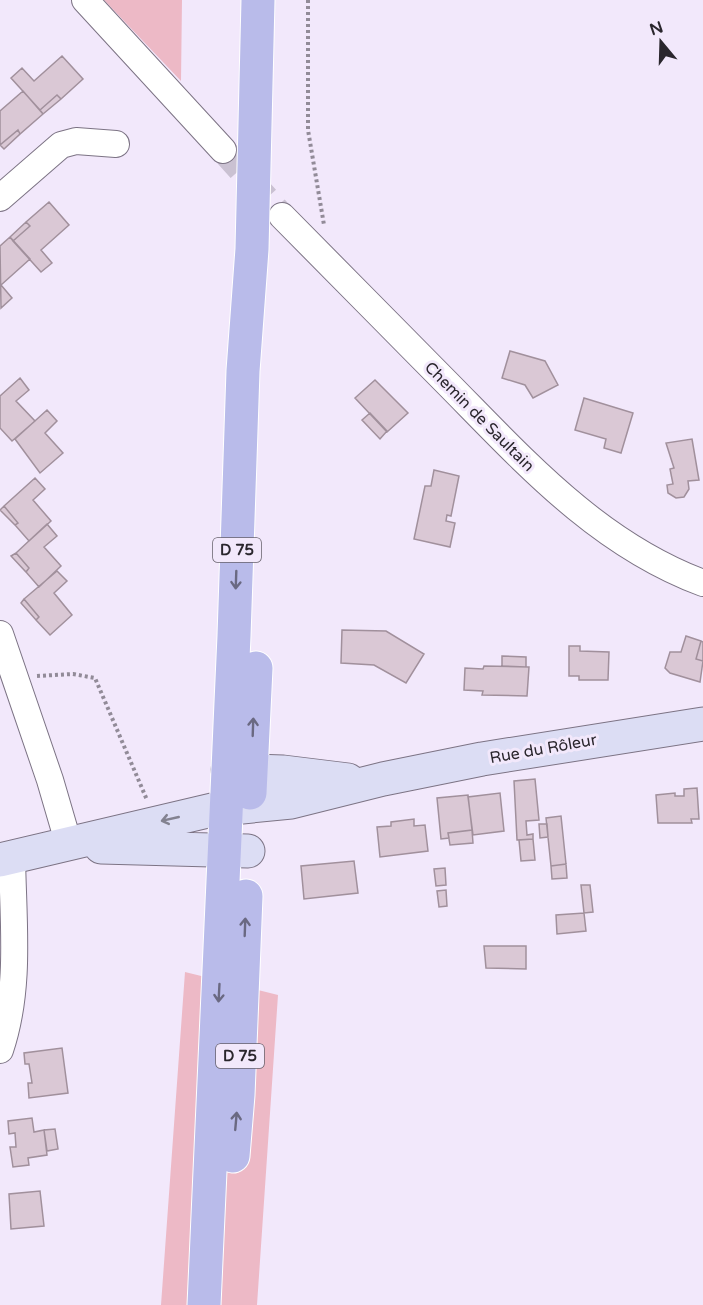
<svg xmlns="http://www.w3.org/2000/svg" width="703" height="1305" font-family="'Varela Round',sans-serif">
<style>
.green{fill:#edb9c6}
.building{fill:#dac8d5;stroke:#a1909c;stroke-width:1.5}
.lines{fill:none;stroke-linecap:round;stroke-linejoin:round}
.street-tunnel{stroke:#cac1d2;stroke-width:26;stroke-dasharray:26 13;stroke-linecap:butt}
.street-casing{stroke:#7c7384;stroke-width:28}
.secondary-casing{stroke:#7c7384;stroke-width:35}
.primary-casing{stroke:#fff;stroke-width:35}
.path{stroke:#928b98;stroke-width:4;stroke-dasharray:3 3;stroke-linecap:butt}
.street{stroke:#fff;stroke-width:26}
.secondary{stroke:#dcddf4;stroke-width:33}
.primary{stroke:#b9bbea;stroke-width:33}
.oneway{stroke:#6a6982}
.oneway2{stroke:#838290}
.labels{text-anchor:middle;stroke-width:6;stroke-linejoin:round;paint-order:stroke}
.shield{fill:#f2e8fb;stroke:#66606b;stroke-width:1.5}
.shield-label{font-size:15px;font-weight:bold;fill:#2a262d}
.street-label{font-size:16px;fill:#2a262d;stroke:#f2e8fb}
</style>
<rect width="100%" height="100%" fill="#f2e8fb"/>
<path class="green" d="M104,0h78l-1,81z
M185,972l93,23 -21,310h-96z"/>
<path class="building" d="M62,56l21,23 -22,20 -4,-4 -17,15 -29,-32 11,-10 12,13z
M23,91l20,23 -23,20 -2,-4 -18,15v-34z
M57,95l4,4 -18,15 -3,-4z
M18,130l2,4 -16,15 -4,-4z
M49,202l20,23 -28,25 11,13 -11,9 -28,-31 17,-15 -4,-4z
M26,222l4,4 -17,15 -3,-4z
M10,237l20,22 -29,26 11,13 -11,10 -1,-62z
M510,351l35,10 13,24 -25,13 -8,-13 -23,-7z
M20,378l9,12 -13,11 19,20 -23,20 -12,-13v-32z
M375,380l33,33 -21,19 -32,-34z
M584,398l49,15 -12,40 -17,-5 2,-9 -31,-9z
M47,410l10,11 -12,12 18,20 -23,20 -25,-34z
M370,413l17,18 -7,8 -18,-19z
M692,439l7,41 -11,1 1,8 -5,8 -8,1 -8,-5 -1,-8 6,-1 -3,-15 4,-1 -8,-25z
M434,470l25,6 -8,40 -4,-1 -1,6 9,2 -5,24 -36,-8 11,-53h6z
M35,478l10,11 -12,11 18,21 -22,20 -14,-16 3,-2 -14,-17z
M4,506l14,17 -3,2 -15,-15z
M47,524l10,12 -13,11 17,19 -22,21 -13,-15 3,-4 -13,-15z
M16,553l13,15 -3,4 -15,-16z
M57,571l10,10 -13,12 18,22 -22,20 -14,-15 3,-3 -15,-18z
M24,599l15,18 -3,3 -15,-17z
M342,630l44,1 38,23 -18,29 -32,-18 -33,-2z
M686,636l15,5 -5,18 7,2 -3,21 -30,-9 -5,-5 5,-16h11z
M701,641l2,1v19l-7,-2z
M569,646h11v5l29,1 -1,28h-29v-4h-10z
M502,656l24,1v10l-24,-1z
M484,666l45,1 -2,29 -45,-1 1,-4 -19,-1 1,-22 18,1z
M535,779l4,41 -13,1 1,14 6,-1v5l-16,1 -3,-59z
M697,788l2,31h-8l1,4h-34l-2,-28 19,-2v3h9v-7z
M500,793l4,38 -31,4 -5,-38z
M468,795l4,35 -24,3 1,5 -8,1 -4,-41z
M561,816l5,48 -15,2 -5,-48z
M414,819v7l11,-1 3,26 -48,6 -3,-30 14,-1v-4z
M539,824h8l1,13 -8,1z
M472,830l1,13 -23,2 -2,-12z
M533,839l2,21 -14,1 -2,-21z
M354,861l4,32 -54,6 -3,-33z
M566,864l1,14 -15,1 -1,-13z
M445,868l1,17 -10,1 -2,-17z
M581,885h9l3,27 -9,1z
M446,890l1,16 -8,1 -2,-16z
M584,913l2,18 -29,3 -1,-19z
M484,946h42v23l-40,-1z
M62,1048l6,45 -39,5 -1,-15h4l-3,-19h-4l-1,-11z
M32,1118l2,14 10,-2 3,25 -19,3 1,7 -16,2 -3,-20h6l-1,-14 -6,1 -1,-13z
M55,1129l3,20 -11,2 -3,-21z
M40,1191l4,35 -33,3 -2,-35z"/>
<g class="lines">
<path class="street-tunnel" d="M223,150l59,66"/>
<defs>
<path id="street" d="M85,0l138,150
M0,198l61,-53 15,-4 40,3
M282,216c55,56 111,112 166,168 77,78 150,160 255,199
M0,634l50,146 19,65
M0,1050c21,-62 13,-128 12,-193"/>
<path id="secondary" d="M228,770l55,2 65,8
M101,847l147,4
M0,860l212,-50 79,-8 92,-23 99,-20 221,-35"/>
<path id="primary" d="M250,793l6,-125
M233,1156l5,-61 8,-199
M204,1305l30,-669 9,-265 9,-122 6,-249"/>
</defs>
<use href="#street" class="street-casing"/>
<use href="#secondary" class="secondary-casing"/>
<use href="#primary" class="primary-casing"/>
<path class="path" d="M308,0v130l16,95
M37,676l36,-2 22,4 52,122"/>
<use href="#street" class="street"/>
<use href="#secondary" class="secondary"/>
<use href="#primary" class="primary"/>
</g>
<defs><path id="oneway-shaft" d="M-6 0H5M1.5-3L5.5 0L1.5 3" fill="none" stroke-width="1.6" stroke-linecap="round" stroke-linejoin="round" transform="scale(1.5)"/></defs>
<g class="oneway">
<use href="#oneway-shaft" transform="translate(236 580) rotate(92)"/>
<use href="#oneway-shaft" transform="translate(253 727) rotate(-88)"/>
<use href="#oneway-shaft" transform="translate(245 927) rotate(-88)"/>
<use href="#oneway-shaft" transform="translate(219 993) rotate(93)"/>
<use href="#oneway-shaft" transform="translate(236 1121) rotate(-85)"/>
</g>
<use class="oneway2" href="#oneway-shaft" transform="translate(170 819) rotate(167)"/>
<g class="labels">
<g class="shield">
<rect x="213" y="538" width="48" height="24" rx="4.5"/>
<rect x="216" y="1044" width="48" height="24" rx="4.5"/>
</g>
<g class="shield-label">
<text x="237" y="555">D 75</text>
<text x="240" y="1061">D 75</text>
</g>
<g class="street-label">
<text transform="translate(480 416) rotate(45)" y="6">Chemin de Saultain</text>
<text transform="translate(543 748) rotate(-10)" y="6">Rue du Rôleur</text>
</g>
</g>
<g transform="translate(661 42) rotate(341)" stroke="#f2e8fb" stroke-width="4.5" paint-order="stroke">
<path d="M0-4.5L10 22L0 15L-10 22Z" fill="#2a262d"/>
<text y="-9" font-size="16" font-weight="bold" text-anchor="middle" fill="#2a262d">N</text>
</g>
</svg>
